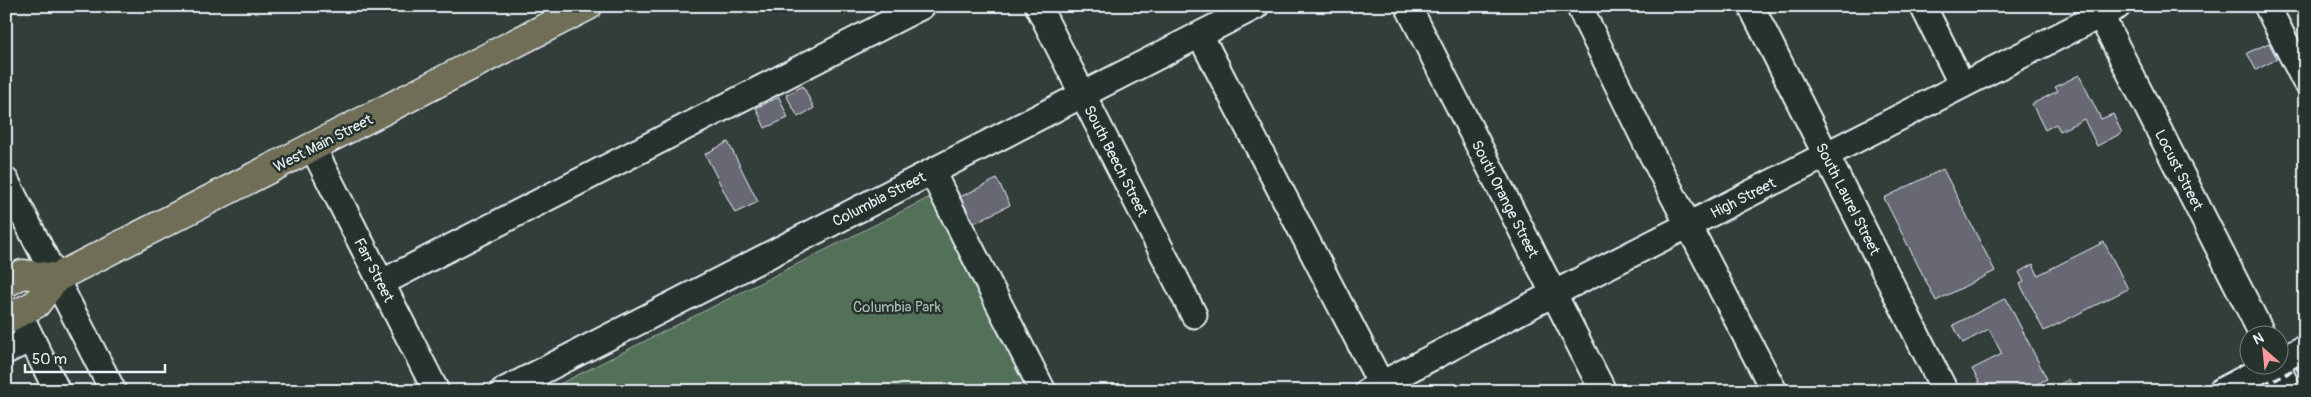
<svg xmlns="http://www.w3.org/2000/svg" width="2311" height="397" font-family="Pangolin,sans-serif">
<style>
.green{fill:#537058;stroke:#9eb0a8}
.building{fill:#676875;stroke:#e8f1f8}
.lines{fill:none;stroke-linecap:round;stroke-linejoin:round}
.minor-casing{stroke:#e8f1f8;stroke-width:29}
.major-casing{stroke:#e8f1f8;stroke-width:31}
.minor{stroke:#26332d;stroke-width:25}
.major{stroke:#716e59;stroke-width:28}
.rail{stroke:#e8f1f8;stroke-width:4;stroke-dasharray:8 4;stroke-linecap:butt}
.labels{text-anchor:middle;stroke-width:5;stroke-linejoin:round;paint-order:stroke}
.street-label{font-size:15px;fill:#e8f1f8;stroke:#26332d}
.park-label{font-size:15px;fill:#acbdb8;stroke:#26332d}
</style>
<rect width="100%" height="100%" fill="#333e3b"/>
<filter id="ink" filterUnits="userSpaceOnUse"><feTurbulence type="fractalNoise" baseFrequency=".02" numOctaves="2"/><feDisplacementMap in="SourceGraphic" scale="10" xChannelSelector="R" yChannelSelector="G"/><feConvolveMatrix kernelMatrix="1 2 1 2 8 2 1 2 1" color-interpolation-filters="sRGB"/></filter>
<g filter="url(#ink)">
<path class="green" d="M934,195l99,196h-487z
M2069,379l6,12h-29z"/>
<path class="building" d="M2269,43l8,16 -21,11 -9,-17z
M2079,75l22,44 12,-5 9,19 -25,13 -13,-27 -24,12 -4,-7 -11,6 -13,-26 26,-13 -3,-4z
M803,86l11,22 -16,9 -12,-22z
M779,97l9,21 -23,10 -9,-20z
M728,142l30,60 -23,11 -30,-59z
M1943,169l52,102 -59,30 -52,-103z
M997,179l13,26 -36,18 -14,-26z
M2104,242l24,47 -84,42 -24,-47 4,-2 -5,-10 14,-8 5,11z
M2006,298l41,81 -12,6 3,6h-54l-12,-22 30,-15 -13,-25 -26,14 -10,-18z"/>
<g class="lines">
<defs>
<path id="minor" d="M1038,6l156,309
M1408,6l195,385
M1579,6l69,141 126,244
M1751,6l194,385
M1923,6l39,79
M2096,6l166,328
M2267,6l38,75
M1200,35l181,349
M313,148l123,243
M932,172l111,219
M6,181l107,210
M381,283l541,-277
M19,313l38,78
M6,351l25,-12
M2278,361l27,-13
M2276,364l13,27
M503,391l753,-385
M1368,391l185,-97 565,-288
M2221,391l51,-27"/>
<path id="major" d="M6,283l16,-9 34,4
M6,319l30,-15 20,-26 532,-272"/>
</defs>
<use href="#minor" class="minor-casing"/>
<use href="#major" class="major-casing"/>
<use href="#minor" class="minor"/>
<use href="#major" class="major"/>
<path class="rail" d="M2253,391l52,-27"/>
</g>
</g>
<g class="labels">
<g class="street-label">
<text transform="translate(323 143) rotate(-27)" y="5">West Main Street</text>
<text transform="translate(1116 161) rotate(63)" y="5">South Beech Street</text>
<text transform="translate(2179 170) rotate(63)" y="5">Locust Street</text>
<text transform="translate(1743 198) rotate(-27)" y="5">High Street</text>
<text transform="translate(879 199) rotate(-27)" y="5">Columbia Street</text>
<text transform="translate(1505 199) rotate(63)" y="5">South Orange Street</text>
<text transform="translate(1848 199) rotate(63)" y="5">South Laurel Street</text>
<text transform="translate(374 270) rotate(63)" y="5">Farr Street</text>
</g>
<g class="park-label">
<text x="897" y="312">Columbia Park</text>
</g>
</g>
<rect width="2311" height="397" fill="none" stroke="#26332d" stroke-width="25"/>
<rect x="12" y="12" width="2286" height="372" fill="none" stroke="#e8f1f8" stroke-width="2" filter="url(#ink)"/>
<g transform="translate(2264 350) rotate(333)"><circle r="24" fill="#26332d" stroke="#747f7e"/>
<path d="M0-4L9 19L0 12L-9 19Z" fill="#ff9aa2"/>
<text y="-8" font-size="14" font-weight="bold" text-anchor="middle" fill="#e8f1f8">N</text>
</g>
<path d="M25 364v8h140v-8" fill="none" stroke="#e8f1f8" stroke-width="2.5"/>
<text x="32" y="364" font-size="15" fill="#e8f1f8" stroke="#26332d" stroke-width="4" paint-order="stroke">50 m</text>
</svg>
